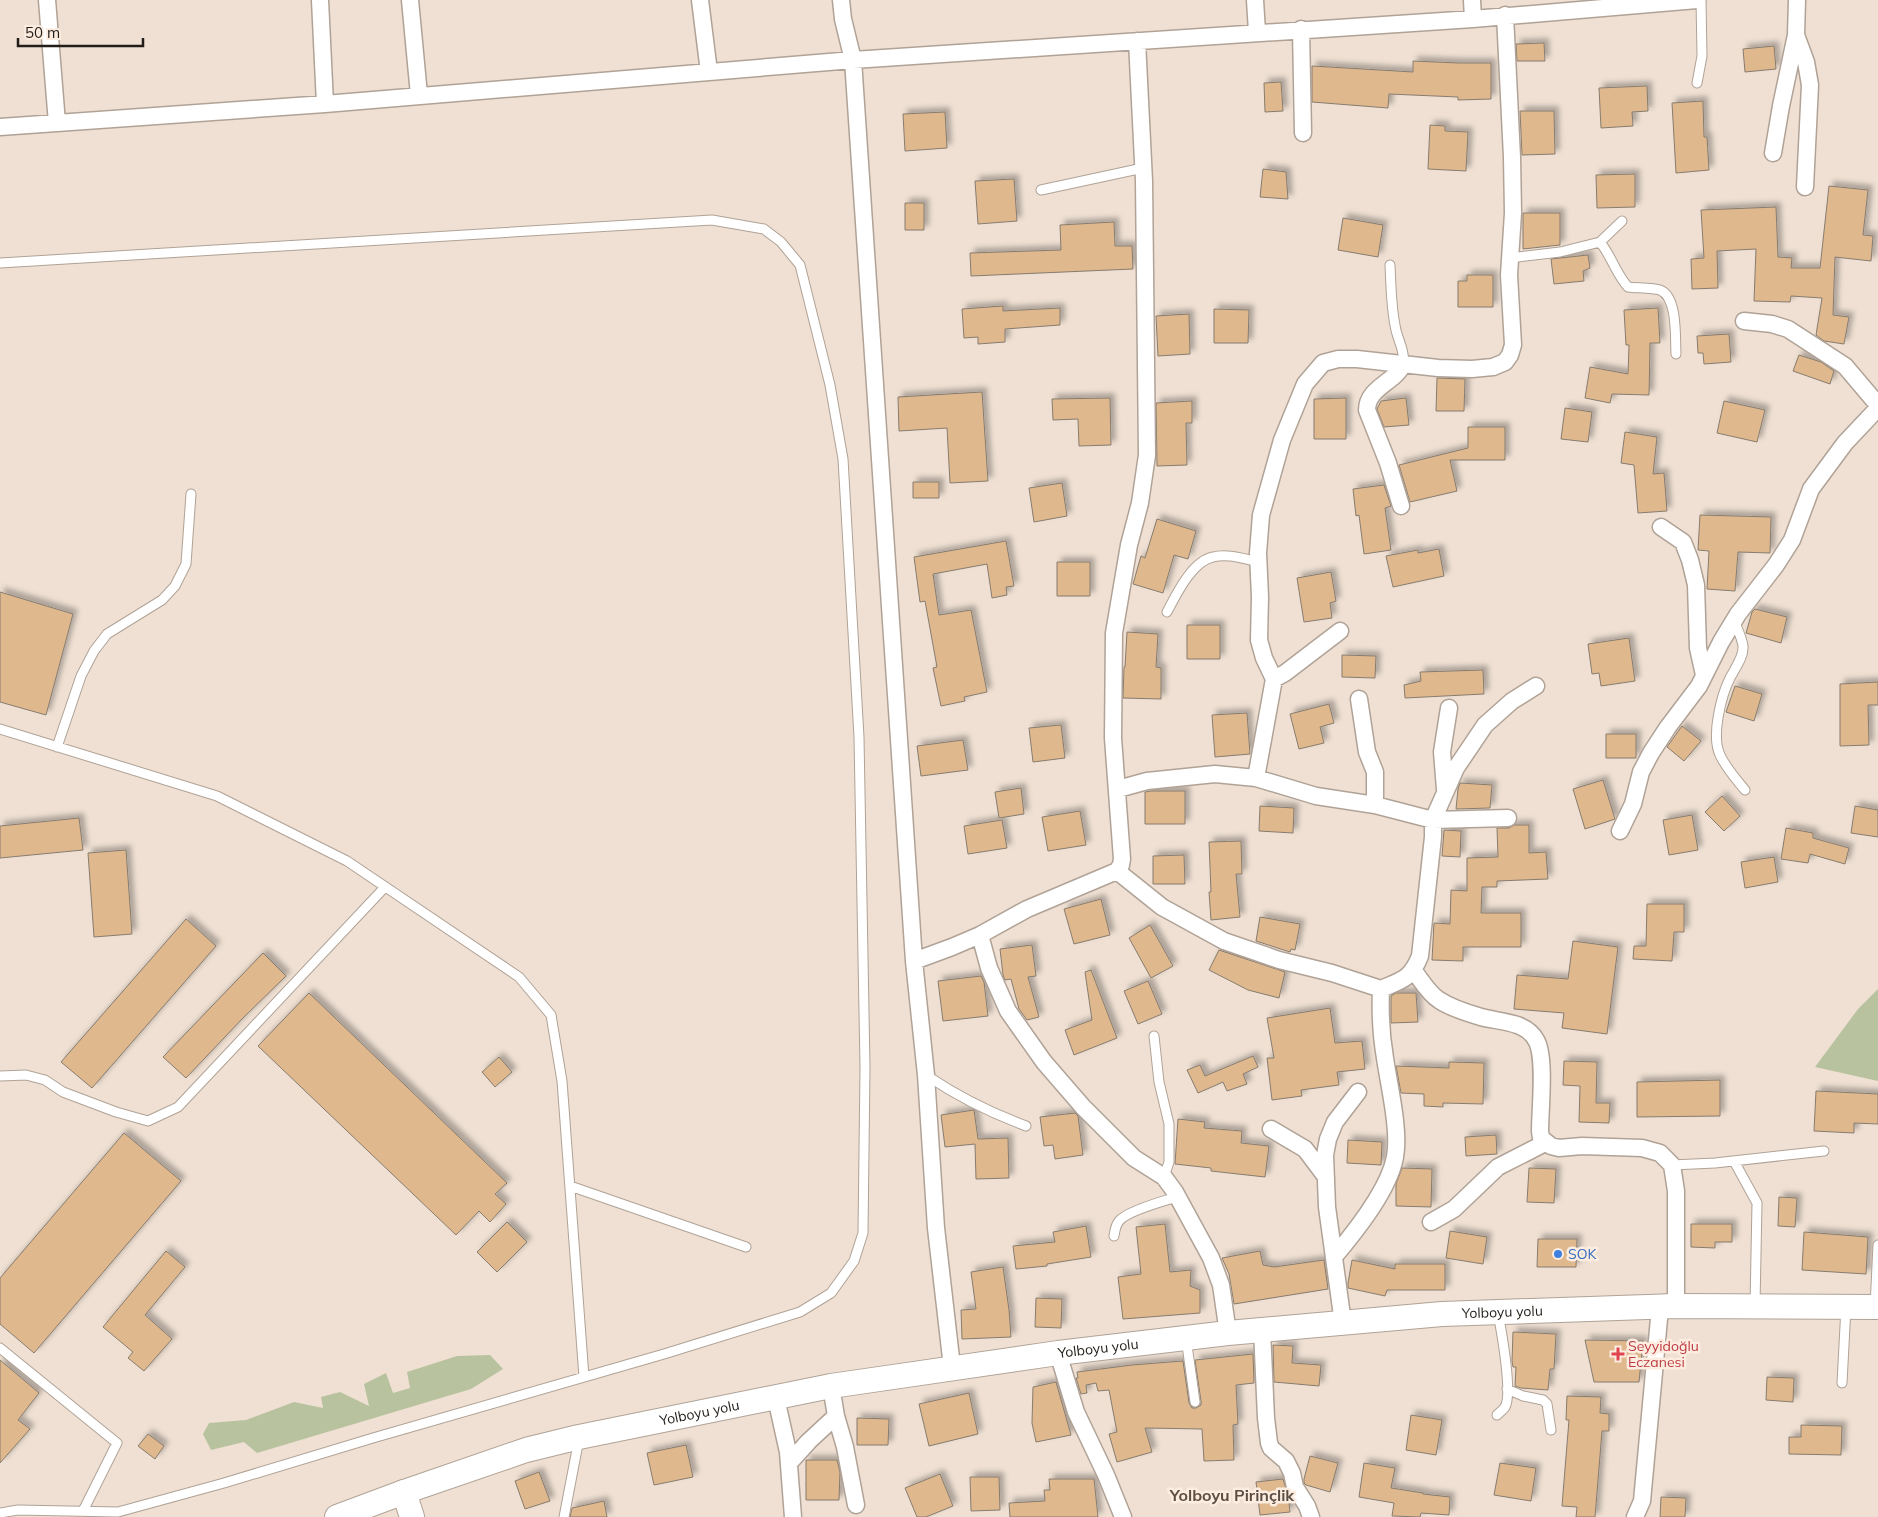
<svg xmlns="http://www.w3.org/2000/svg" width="1878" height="1517" font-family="Mulish,sans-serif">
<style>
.green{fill:#b9c29e}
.building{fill:#dfb88d;stroke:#877c6f;filter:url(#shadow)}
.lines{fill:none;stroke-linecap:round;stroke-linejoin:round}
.lane-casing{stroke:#b0a296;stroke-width:11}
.street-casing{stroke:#b0a296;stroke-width:19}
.secondary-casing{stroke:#b0a296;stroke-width:26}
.lane{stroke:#fff;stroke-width:9}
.street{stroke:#fff;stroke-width:16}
.secondary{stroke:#fff;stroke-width:24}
.shop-dot{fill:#3f7fe0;stroke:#fcede0;stroke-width:2}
.health-dot{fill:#e0444e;stroke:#fcede0;stroke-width:2}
.labels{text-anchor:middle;stroke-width:5;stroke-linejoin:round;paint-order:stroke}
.shop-label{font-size:14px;fill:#366cbe;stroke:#fcede0;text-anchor:start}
.street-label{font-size:14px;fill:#221d18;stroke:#fcede0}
.health-label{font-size:14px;fill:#be3a42;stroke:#fcede0;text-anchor:start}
.quarter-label{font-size:16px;font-weight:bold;fill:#5b4e44;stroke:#fcede0}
</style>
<defs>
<filter id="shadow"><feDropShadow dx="4.5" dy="-4.5" stdDeviation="2.5" flood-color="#0004"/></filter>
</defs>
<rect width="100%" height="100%" fill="#efe0d3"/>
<path class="green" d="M1878,989v92l-63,-14 43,-58z
M490,1355l13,14 -32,20 -214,64 -13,-11 -33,8 -8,-16 6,-11 37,-3 48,-18 29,6 -2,-11 19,-5 29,14 -5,-22 22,-11 7,20 17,-5 -3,-16 50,-16z"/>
<path class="building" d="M1544,43l1,18h-28l-1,-17z
M1774,46l2,23 -31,3 -2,-23z
M1413,61l45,2h33v36l-33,1v-3l-69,-3 -1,14 -76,-6v-36l101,6z
M1281,82l2,29 -18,1 -1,-29z
M1647,86l1,25 -16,1 1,14 -32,2 -2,-40z
M1703,101l1,36h3l2,33 -33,3 -4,-70z
M1520,111h34l1,43 -33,1z
M945,112l2,36 -42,3 -2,-37z
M1430,125l15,1v5l23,1 -2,39 -38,-2z
M1263,169l23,3 2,27 -28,-2z
M1635,174v33l-38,1 -1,-33z
M1014,179l3,42 -39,3 -3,-43z
M1829,186l39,4 -5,45 10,1 -2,25 -36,-4 -2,58 16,2 -5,27 -20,-3 -8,-6 6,-37 -31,-2 -1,6 -36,-1 2,-52 -39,2 1,37 -26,1 -1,-30 13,-1 -3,-48 75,-3 2,50 14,1 -1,10h29z
M905,203h19v27h-19z
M1523,213h37v32l-37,4z
M1343,218l40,7 -5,32 -40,-7z
M1114,222l1,24h17l1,23 -162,7 -1,-23 91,-3 -1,-25z
M1588,255l2,13 -7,3 1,10 -30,3 -3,-25z
M1467,275h26v32h-35v-26h9z
M1003,306v5l57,-3v17l-55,4v13l-27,2v-7l-14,1 -2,-29z
M1658,308l2,35h-10l-1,52 -37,-1 -2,9 -25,-5 5,-31 38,7 1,-29h-3l-2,-35z
M1214,309l35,1 -1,33h-34z
M1189,314l1,40 -32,2 -2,-40z
M1729,334l2,28 -27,2 -1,-11h-5l-1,-17z
M1799,355l22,7 13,9 -4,13 -37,-13z
M1437,378l28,1 -1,32h-28z
M982,392l6,89 -38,2 -3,-55 -48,3 -1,-34z
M1110,398l1,47 -32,1 -1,-27 -25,1 -1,-21z
M1346,398v41h-32v-40z
M1406,398l3,27 -25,2 -7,-18 4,-8z
M1192,401v22h-6l1,42 -30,1 -1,-63z
M1724,401l41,9 -8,32 -40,-9z
M1565,408l27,4 -4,30 -27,-3z
M1468,427h37v33h-55l7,31 -47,11 -11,-37 69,-17z
M1625,432l32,5 -4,37 11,-1 3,38 -29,2 -4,-48 -13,-2z
M913,482h26v16h-26z
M1062,483l5,33 -33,6 -5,-34z
M1384,485l7,21 -6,2 6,42 -27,4 -5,-39 -3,1 -3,-27z
M1700,515l71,2 -1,36 -32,-1 -3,39 -28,-2 2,-38 -11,-1z
M1157,519l39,12 -8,28 -14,-4 -11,38 -30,-9 8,-28 4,2z
M1006,541l8,45 -8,1 1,8 -15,3 -5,-34 -54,10 6,41 32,-5 16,82 -23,5 1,4 -24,5 -8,-38 4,-1 -12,-66 -5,1 -6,-45z
M1439,549l5,27 -51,11 -7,-31 32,-6v3z
M1057,562h33v34h-33z
M1331,572l5,29 -6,2 2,15 -28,4 -7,-44z
M0,592l73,22 -27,101 -46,-13z
M1755,609l32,8 -6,26 -35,-10 6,-21z
M1187,625h33v34h-33z
M1127,632l31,2 -2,33 5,1v31l-38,-1 1,-31h1z
M1629,638l6,43 -34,5 -2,-13 -7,1 -4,-30z
M1342,655l34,1 -1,22 -33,-1z
M1483,670l1,24 -79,4 -1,-13 17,-4 -1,-9z
M1878,682v23h-10l1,40 -29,1v-62z
M1735,686l27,8 -8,27 -28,-9z
M1329,704l5,19 -14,4 4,16 -25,6 -9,-35z
M1247,713l3,41 -35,3 -3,-42z
M1061,725l4,33 -32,4 -4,-34z
M1682,726l19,15 -17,20 -17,-14z
M1606,734h30v24h-30z
M963,740l5,30 -47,6 -4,-30z
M1603,780l12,39 -30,10 -12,-40z
M1460,783l32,2 -2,23 -34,1 2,-20z
M1021,788l3,26 -25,4 -4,-26z
M1151,791h34v33h-40v-32z
M1722,796l18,20 -16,15 -19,-19z
M1260,806l34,2 -1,25 -34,-2z
M1855,806l23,4v27l-27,-4z
M1080,811l6,34 -38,6 -6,-34z
M1692,815l6,35 -29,5 -6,-35z
M79,818l4,32 -83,8v-32z
M1002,820l5,28 -39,6 -4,-28z
M1514,825h15v28l17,-1 2,27 -51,2v6h-15l-1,26h40v34h-58v14l-31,-1 2,-37 16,1 1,-34 16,1v-33l31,-1 -1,-29h12z
M1786,828l27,5v5l36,10 -4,16 -35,-10 -2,9 -27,-4z
M1444,830l17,1 -1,26 -18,-1z
M1241,841l1,33h-6l4,43 -29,3 -2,-28h2l-2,-50z
M126,850l6,84 -38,3 -6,-84z
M1184,855l1,29h-32v-28z
M1774,857l4,25 -33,6 -4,-26z
M1101,899l9,36 -36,9 -10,-35z
M1647,904h37v28h-10l-2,29 -39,-2 1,-13h12z
M1260,917l40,7 -5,26 -4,-1 -1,3 -34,-11z
M186,919l30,27 -124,142 -31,-26z
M1150,925l23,41 -22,12 -22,-40z
M1573,941l45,6 -11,87 -45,-6 2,-15 -50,-4 3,-34 51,4z
M1032,945l4,31 -8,1 11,40 -12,3 -8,-11 -8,-30 -6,1 -2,-5 -3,-26z
M1219,950l66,22 -6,26 -31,-8 -39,-20z
M263,953l23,23 -44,43 -56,59 -23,-21z
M1091,970l26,68 -43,17 -9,-25 27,-10 -7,-48z
M981,976l3,6 4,34 -45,5 -5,-40z
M1148,981l14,33 -24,10 -14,-33z
M309,993l198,190 -12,11 11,10 -16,18 -11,-11 -23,24 -198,-189z
M1396,993h20l2,29 -27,1v-27z
M1330,1008l5,35 27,-2 3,28 -28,3 2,13 -38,5 1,6 -30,4 -5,-42h7l-7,-40z
M1253,1056l5,11 -15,7 4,10 -20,7 -4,-9 -25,11 -11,-23 13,-5 5,11z
M499,1057l13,15 -17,15 -13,-15z
M1564,1061l33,1 -1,41h14l-1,20 -30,-1 1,-36 -17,-1z
M1449,1062l35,1 -1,41 -40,-1v4l-19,-1v-12l-23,-1 -5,-27 53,2z
M1720,1080v36l-83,1v-35z
M1816,1091l62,3v30l-24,-1v10l-40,-2z
M974,1110l4,29 30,-1 1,40 -33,1 -1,-35 -30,3 -4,-32z
M1075,1113l3,3 5,39 -28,4 -2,-14 -9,1 -4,-29z
M1178,1119l27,3 -1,6 38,3 -1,12 28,3 -4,31 -54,-6v-3l-36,-4z
M124,1133l57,48 -147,172 -34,-29v-46z
M1496,1135l1,19 -31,2 -1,-19z
M1348,1140l34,2 -1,23 -34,-2z
M1402,1168l30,1 -1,38 -35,-1v-22z
M1529,1168l27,1 -2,34 -27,-1z
M1779,1197l18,1 -2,29 -17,-1z
M507,1222l20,20 -30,30 -20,-20z
M1165,1224l5,48 21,-2 -1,16 10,4v23l-77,6 -5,-42 23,-3 -5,-47z
M1691,1224h41v18h-17v6l-24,-1z
M1086,1226l5,31 -44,7v2l-31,3 -3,-23 42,-4 -2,-10z
M1450,1231l37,6 -4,27 -37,-6z
M1804,1232l64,5 -2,37 -64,-4z
M1538,1239h39l-1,28h-39z
M166,1251l19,16 -40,48 27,24 -28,32 -16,-13 5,-6 -30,-25z
M1260,1251l3,14 11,2 50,-7 4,29 -94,15 -5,-30 -7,-16z
M1352,1260l43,9v-5h50v26h-58l-2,6 -37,-8v-5z
M1003,1267l6,43 2,27 -49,2 -1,-29 15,-1 -5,-37z
M1036,1298l26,1 -1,29 -26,-1z
M1513,1332l43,2 -2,35h-4l-2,21 -27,-2 -6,-2 1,-19h-3l-1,-6z
M1585,1340l58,1 -4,41h-45z
M1273,1345l20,1 -1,17 29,2 -2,21 -45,-4z
M1253,1354l1,29 -18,2 2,39 -5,1 1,35 -30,1 -2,-32 -57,-1 7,24 -35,10 -8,-28 8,-2 -8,-42 -11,1 -2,-8 -10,2 1,8 -6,1 -5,-16h2l-1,-6 55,-7 51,-4 6,42 3,5h4l5,-3v-4l-6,-41z
M0,1360l39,33 -21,27 12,9 -30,34z
M1767,1377l27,1 -1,24 -27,-2z
M1056,1382l15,53 -35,7 -4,-19 1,-36z
M969,1393l9,41 -49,12 -10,-42z
M1567,1396l34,1 -1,16 9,1v17h-7l-7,86h-19l1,-10 -15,-1 7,-86h-3z
M1411,1415l31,5 -6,35 -30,-5z
M857,1418l32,1 -1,26h-31z
M1801,1425l41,1 -1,29 -52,-1v-17h12z
M148,1434l16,12 -9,13 -17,-13z
M686,1445l7,32 -39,8 -7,-32z
M1310,1456l28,7 -8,29 -24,-7 -2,-2v-4z
M806,1460h31l3,12 -1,28h-33z
M1364,1463l31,5 -4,20 32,5v1l27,3 -1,18 -28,-2 -1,4 -28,-1 2,-13 -35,-6z
M1500,1463l36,5 -5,33 -37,-6z
M539,1472l11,29 -25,8 -10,-28z
M940,1474l13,32 -27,11h-9l-12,-29z
M970,1477h29l1,33 -29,1z
M1049,1479h45l4,38h-88l-1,-14 36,-2 -1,-11h6z
M1283,1479l5,16 2,17 -30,3 -4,-33z
M1661,1497l25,1 -1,19h-25z
M604,1501l3,16h-37l2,-9z"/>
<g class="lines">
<defs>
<path id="lane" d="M1697,83l5,-27 -1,-56
M1041,190l102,-22
M1600,242c12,15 16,32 28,45 8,1 25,1 32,3 18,7 15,48 16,64
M1510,258l50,-6 40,-10 22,-21
M0,263l712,-43 52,9 17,13 19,23 30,120 13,74 16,278 6,330 -2,166 -9,28 -23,32 -31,19 -136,42 -291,84 -149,45 -106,29 -100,-2 -18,3
M1390,265c1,20 1,40 5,60 2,15 9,21 9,39
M1167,612c9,-17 25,-51 46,-55 15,-4 31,2 46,5
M1734,621c3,7 8,17 9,25 1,11 -8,22 -13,32 -9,18 -19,58 -10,77 6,13 16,24 25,35
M0,729l217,67 130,65 172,116 32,38 11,66 22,296
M57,747l24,-71 13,-25 13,-17 55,-34 13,-14 11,-22 5,-70
M1154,1036l5,46 10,42v38l-5,15
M926,1075c31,21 65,38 100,51
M0,1076l26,-1 19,5 18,12 53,20 32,9 30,-14 207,-220
M1734,1161l23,42 -2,102
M1672,1165l43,-2 109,-12
M570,1186l176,61
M1114,1236c1,-5 1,-10 5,-15 8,-10 44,-20 58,-24
M1875,1307l3,-62
M1186,1338l9,64
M0,1348l117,95 -34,68
M1842,1383l4,-76
M1507,1389l16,7 20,4 4,4 4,26
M1497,1415c2,-2 6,-5 8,-8 8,-13 -4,-78 -7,-94
M564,1517l15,-78"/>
<path id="street" d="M47,0l10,123
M320,0l5,104
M410,0l9,95
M700,0l9,72
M841,0l2,19 10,41 61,901 12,114 10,153 16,139
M1255,0l2,32
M1472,0l1,19
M1301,29l2,104
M1796,35l10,27 4,23 -5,102
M0,127l325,-23 528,-44 620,-41 224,-19
M1773,153l8,-47 15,-71 1,-35
M1744,321l28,3 16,5 57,37 33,39
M1401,506l-13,-43 -21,-53c0,-17 16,-24 27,-34 4,-3 7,-8 10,-12
M1661,527l22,15 7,18 6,25 2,63 6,27
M1274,679l11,-6 55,-42
M1359,699l8,53 8,20v33
M1256,778l18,-99 -10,-21 -5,-18 1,-43 -2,-44 3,-38 21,-75 23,-56 18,-21 15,-4h19l81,9 34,1 21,-2 12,-5 5,-7 3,-10 -4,-70 4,-62 -1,-56 -7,-142
M1118,789l29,-8 68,-7 41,4 60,18 59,9 58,15 75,-2
M1445,789l-3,-37 7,-44
M1620,831l13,-27 8,-32 10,-19 17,-26 31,-41 22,-44 17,-28 38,-49 16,-25 19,-51 34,-46 33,-35
M1117,871l45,36 62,34 55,19 53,13 49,16c21,-9 30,-10 39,-33l13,-119v-17l23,-52 29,-43 27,-24 24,-15
M980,935l9,33 19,43 36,51 39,45 51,51 30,19 11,15 36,66 10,27 7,48
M914,961l38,-14 28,-12 47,-26 90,-38 4,-6 1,-6 -9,-121 1,-105 15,-88 11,-42 7,-48 -3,-274 -7,-140
M1414,971c7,9 15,23 25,29 12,8 28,13 42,17 18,5 45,4 55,23 10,16 4,70 4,91l1,7 10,8 8,2 23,-2 60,2 18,5 12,12 4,26v115
M1271,1129l34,20 21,28
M1431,1222l23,-13 44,-42 47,-24
M1334,1257c21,-25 55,-67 61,-100 5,-27 -6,-71 -10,-99 -4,-23 -5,-45 -4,-69
M1343,1323l-16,-116 -2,-52 3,-16 7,-17 23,-30
M1262,1330l4,88 3,25 2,5 15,13 6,12 3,14 12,19 4,11
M1058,1353l18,59 30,63 17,42
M831,1386l5,30 9,31 11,58
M776,1398l12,54 5,65
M789,1463l20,-22 27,-25
M1635,1517l7,-16 18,-193"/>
<g id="secondary">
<path d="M404,1492l8,25"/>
<path id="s1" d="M337,1517l67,-25 122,-42 53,-13 252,-51 227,-33 170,-20 214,-19 234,-8 202,1"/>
</g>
</defs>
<use href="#lane" class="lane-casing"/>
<use href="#street" class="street-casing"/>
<use href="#secondary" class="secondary-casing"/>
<use href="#lane" class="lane"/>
<use href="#street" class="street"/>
<use href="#secondary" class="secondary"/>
</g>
<circle class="shop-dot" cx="1558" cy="1254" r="5"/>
<path class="health-dot" d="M1615.5 1346.5h5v5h5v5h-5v5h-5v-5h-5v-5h5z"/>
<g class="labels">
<g class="shop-label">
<text x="1568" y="1259">SOK</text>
</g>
<g class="street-label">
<text dy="5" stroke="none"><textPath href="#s1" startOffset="1188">Yolboyu yolu</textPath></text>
<text dy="5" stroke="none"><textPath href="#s1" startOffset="782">Yolboyu yolu</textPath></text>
<text dy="5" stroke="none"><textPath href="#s1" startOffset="378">Yolboyu yolu</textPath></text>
</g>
<g class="health-label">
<text x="1628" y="1351">Seyyidoğlu<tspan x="1628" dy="16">Eczanesi</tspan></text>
</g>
<g class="quarter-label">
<text x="1232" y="1501">Yolboyu Pirinçlik</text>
</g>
</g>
<path d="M18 38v8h125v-8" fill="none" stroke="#221d18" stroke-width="2.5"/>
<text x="25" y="38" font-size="15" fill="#221d18" stroke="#fcede0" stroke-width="4" paint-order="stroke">50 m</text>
</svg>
